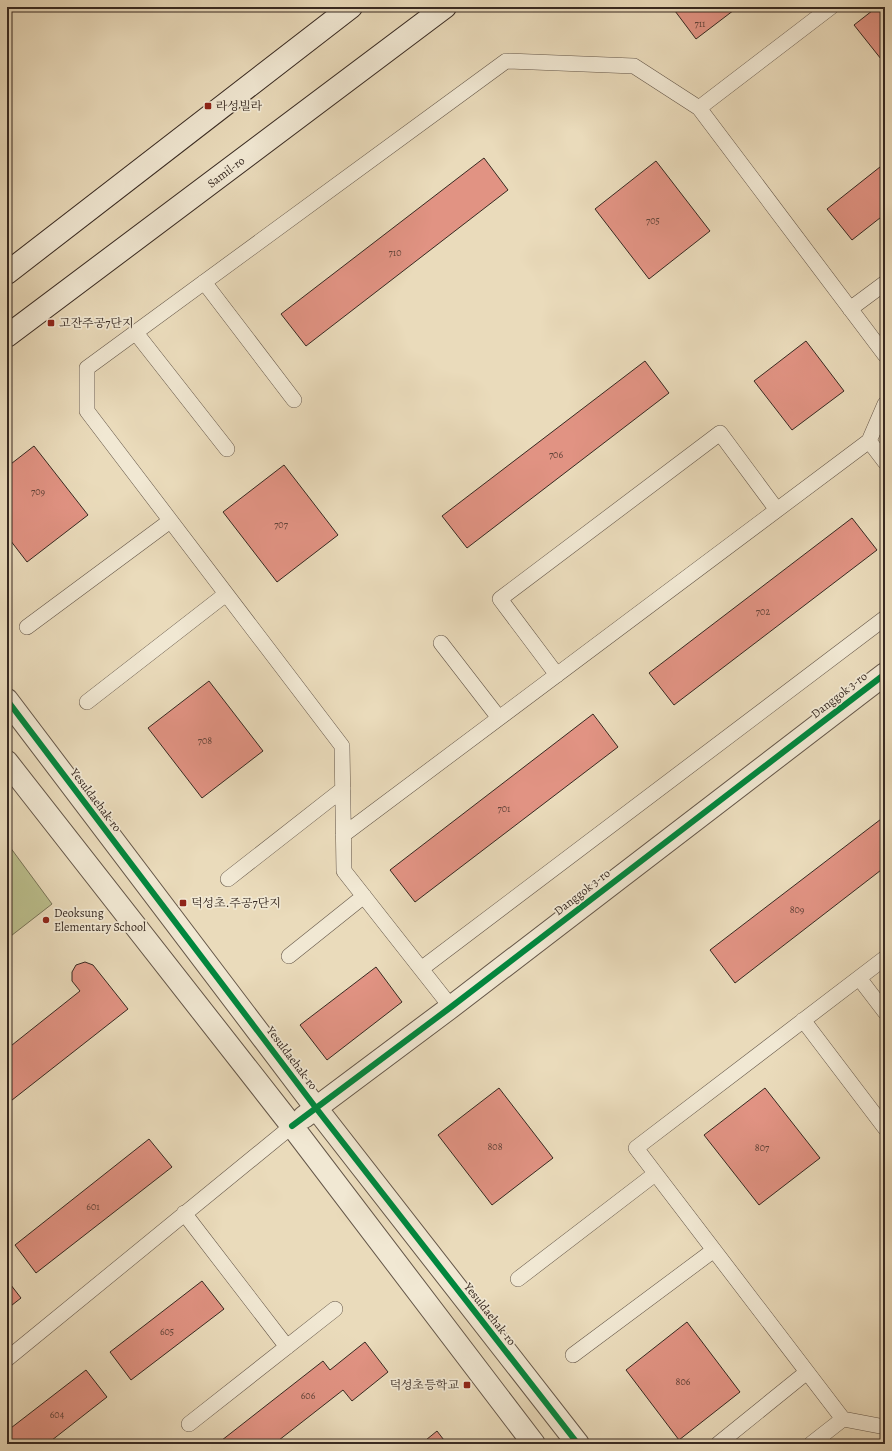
<svg xmlns="http://www.w3.org/2000/svg" width="892" height="1451" font-family="Alegreya,'Noto Serif KR',serif">
<style>
.green{fill:#bbbf8d;stroke:#797457}
.building{fill:#e19383;stroke:#372921}
.lines{fill:none;stroke-linecap:round;stroke-linejoin:round}
.service-casing{stroke:#645648;stroke-width:16}
.tertiary-casing{stroke:#645648;stroke-width:24}
.secondary-casing{stroke:#372921;stroke-width:24}
.service{stroke:#f1e8d3;stroke-width:15}
.tertiary{stroke:#f1e8d3;stroke-width:22}
.secondary{stroke:#f1e8d3;stroke-width:22}
.cycleway-casing{stroke:#f1e8d3;stroke-width:8}
.cycleway{stroke:#00873e;stroke-width:6}
.poi-dot{fill:#8f2418;stroke:#f1e8d3;stroke-width:1.5}
.labels{text-anchor:middle;stroke-width:3.5;stroke-linejoin:round;paint-order:stroke}
.number-label{font-size:10px;fill:#62443a}
.poi-label{font-size:12px;fill:#372921;stroke:#f1e8d3;text-anchor:start}
.street-label{font-size:12px;fill:#372921;stroke:#f1e8d3}
</style>
<rect width="100%" height="100%" fill="#eadbbb"/>
<filter id="stains"><feTurbulence type="fractalNoise" baseFrequency=".005" numOctaves="4"/><feColorMatrix values="0 0 0 0 .2 0 0 0 0 .09 0 0 0 0 .02 0 0 0 .5 -.17"/></filter>
<radialGradient id="worn" r=".72"><stop offset=".6" stop-color="#630" stop-opacity="0"/><stop offset="1" stop-color="#630" stop-opacity=".3"/></radialGradient>
<path class="green" d="M7,843l45,61 -45,35z"/>
<path class="building" d="M672,7h66l-42,32z
M877,7h8v57l-31,-39z
M484,158l24,32 -202,156 -25,-32z
M656,161l54,70 -61,48 -54,-70z
M885,163v51l-33,26 -25,-31z
M806,341l38,50 -52,39 -38,-49z
M645,361l24,32 -202,155 -25,-32z
M34,446l54,69 -61,47 -20,-26v-69z
M284,465l54,70 -61,47 -54,-70z
M852,518l25,32 -203,155 -25,-32z
M209,681l54,70 -61,47 -54,-70z
M593,714l25,33 -203,155 -25,-32z
M885,816v51l-150,116 -25,-33z
M85,962l8,3 35,44 -121,95v-55l73,-58 -8,-10v-9l4,-7z
M376,967l26,35 -75,58 -27,-35z
M499,1088l54,70 -61,47 -54,-70z
M765,1088l55,70 -61,47 -55,-70z
M149,1139l23,28 -136,106 -21,-28z
M7,1280l14,18 -14,11z
M202,1281l22,28 -93,71 -21,-28z
M687,1322l53,70 -61,48 -53,-70z
M365,1342l23,30 -36,29 -9,-11 -69,54h-57l106,-83 7,9z
M86,1370l21,27 -60,47h-40v-13z
M437,1431l10,13h-26z"/>
<g class="lines">
<defs>
<path id="service" d="M699,108l132,-101
M204,282l90,118
M850,309l35,-26
M136,333l91,116
M869,441l16,21
M27,627l143,-106
M441,643l58,75
M557,675l-57,-76 220,-166 57,77
M87,702l139,-108
M343,835l526,-394 16,-37
M228,879l115,-90
M289,956l75,-60
M885,958l-249,190 207,271 42,8
M421,969l464,-351
M859,978l26,34
M451,1007l-107,-136 -2,-125 -255,-335v-43l419,-307 128,5 65,42 186,247
M803,1020l82,108
M184,1213l103,134
M518,1279l137,-105
M573,1355l141,-105
M7,1359l285,-233
M189,1424l146,-115
M718,1444l89,-72
M811,1444l32,-25"/>
<path id="tertiary" d="M7,700l309,408 262,336
M7,762l285,364 242,318
M304,1117l147,-110 434,-333"/>
<path id="secondary" d="M7,273l344,-266
M7,336l438,-329"/>
</defs>
<use href="#service" class="service-casing"/>
<use href="#tertiary" class="tertiary-casing"/>
<use href="#secondary" class="secondary-casing"/>
<use href="#service" class="service"/>
<use href="#tertiary" class="tertiary"/>
<use href="#secondary" class="secondary"/>
<defs>
<path id="cycleway" d="M7,700l309,408 262,336
M292,1126l159,-119 434,-333"/>
</defs>
<use href="#cycleway" class="cycleway-casing"/>
<use href="#cycleway" class="cycleway"/>
</g>
<g class="poi-dot">
<rect x="204" y="102" width="8" height="8" rx="2"/>
<rect x="47" y="319" width="8" height="8" rx="2"/>
<rect x="179" y="899" width="8" height="8" rx="2"/>
<circle cx="46" cy="920" r="4"/>
<rect x="463" y="1381" width="8" height="8" rx="2"/>
</g>
<g class="labels">
<g class="number-label">
<text x="700" y="27">711</text>
<text x="653" y="224">705</text>
<text x="395" y="256">710</text>
<text x="556" y="458">706</text>
<text x="38" y="495">709</text>
<text x="281" y="528">707</text>
<text x="763" y="615">702</text>
<text x="205" y="744">708</text>
<text x="504" y="812">701</text>
<text x="797" y="913">809</text>
<text x="495" y="1150">808</text>
<text x="762" y="1151">807</text>
<text x="93" y="1210">601</text>
<text x="167" y="1335">605</text>
<text x="683" y="1385">806</text>
<text x="308" y="1399">606</text>
<text x="57" y="1418">604</text>
</g>
<g class="poi-label">
<text x="216" y="110">라성빌라</text>
<text x="59" y="327">고잔주공7단지</text>
<text x="191" y="907">덕성초.주공7단지</text>
<text x="54" y="917">Deoksung<tspan x="54" dy="14">Elementary School</tspan></text>
<text x="459" y="1389" text-anchor="end">덕성초등학교</text>
</g>
<g class="street-label">
<text transform="translate(226 172) rotate(-37)" y="4">Samil-ro</text>
<text transform="translate(839 695) rotate(-38)" y="4">Danggok 3-ro</text>
<text transform="translate(96 800) rotate(53)" y="4">Yesuldaehak-ro</text>
<text transform="translate(582 892) rotate(-38)" y="4">Danggok 3-ro</text>
<text transform="translate(292 1058) rotate(53)" y="4">Yesuldaehak-ro</text>
<text transform="translate(490 1314) rotate(52)" y="4">Yesuldaehak-ro</text>
</g>
</g>
<rect width="892" height="1451" fill="none" stroke="#eadbbb" stroke-width="24"/>
<rect x="8" y="8" width="876" height="1435" fill="none" stroke="#372921" stroke-width="2"/>
<rect x="12" y="12" width="868" height="1427" fill="none" stroke="#372921"/>
<rect width="100%" height="100%" filter="url(#stains)"/>
<rect width="100%" height="100%" fill="url(#worn)"/>
</svg>
